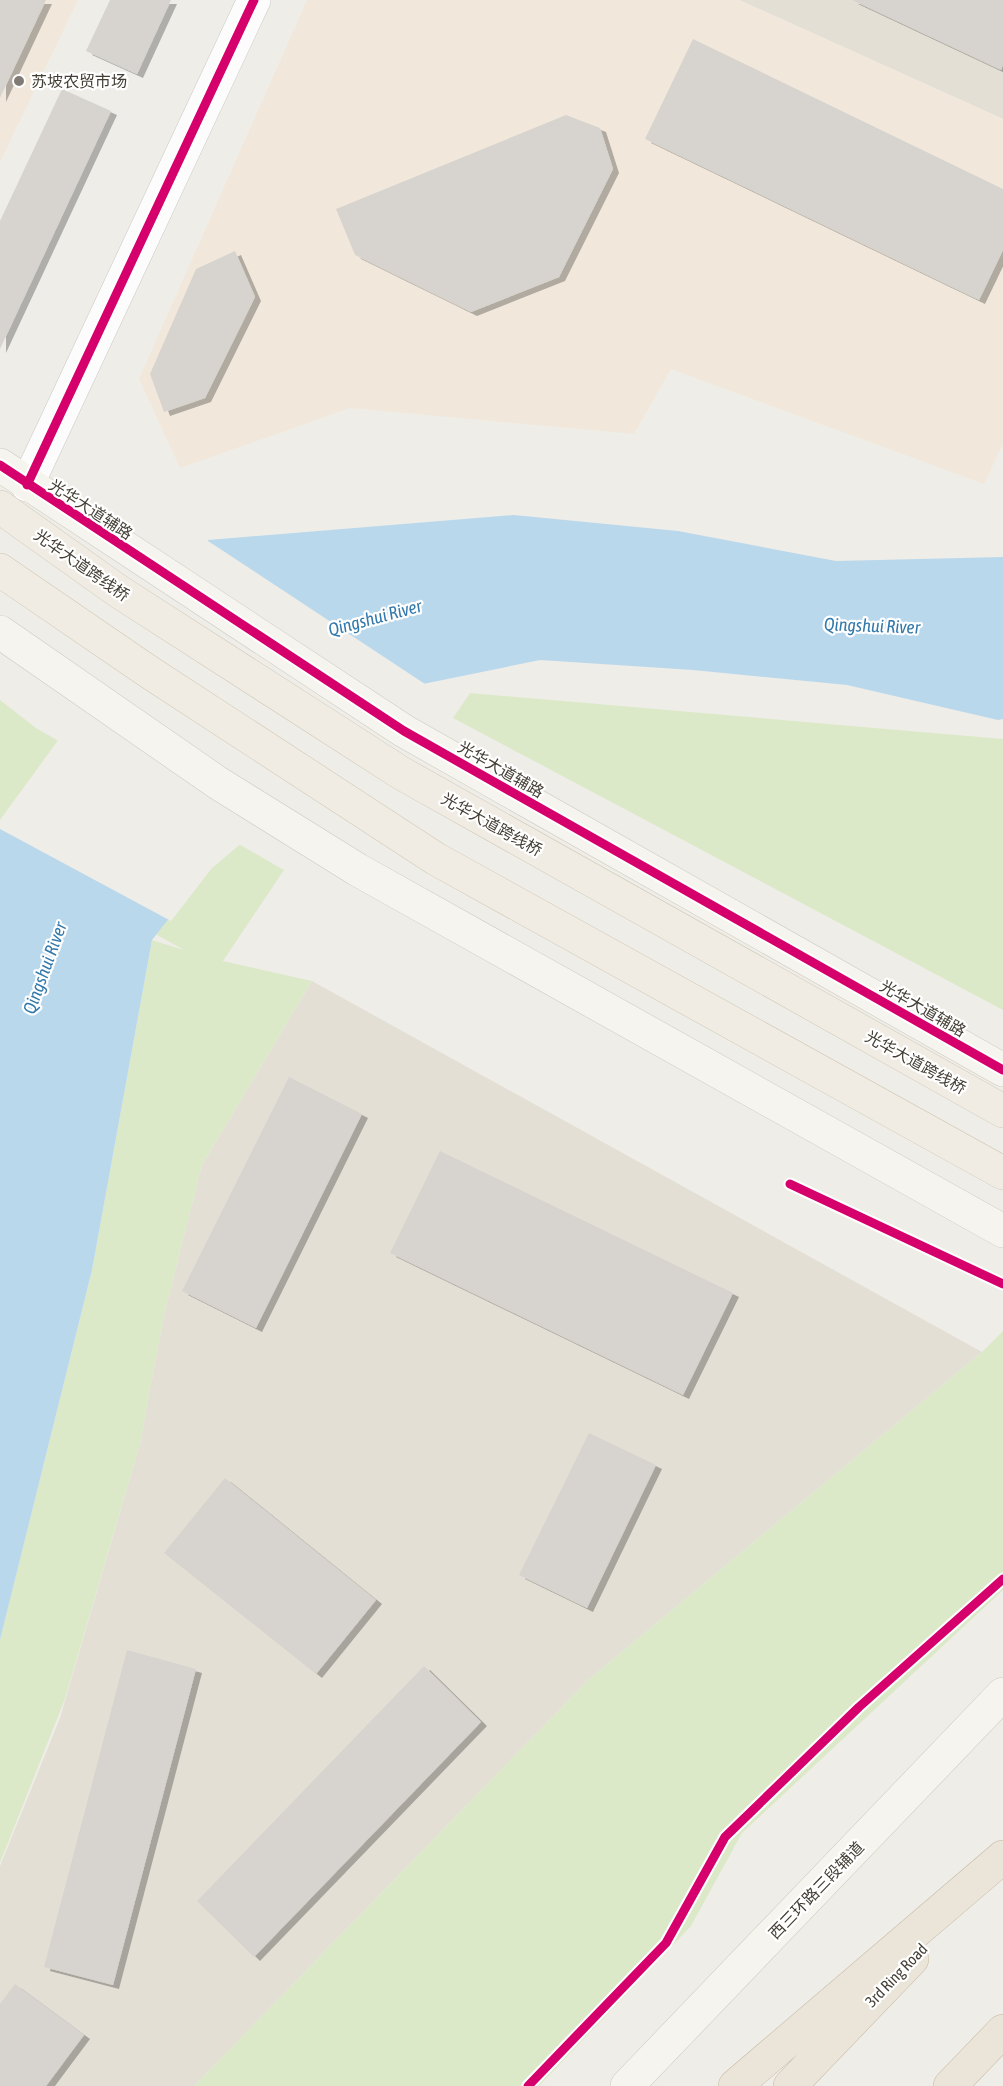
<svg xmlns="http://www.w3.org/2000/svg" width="1003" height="2086" font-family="'Asap Condensed','Noto Sans SC',sans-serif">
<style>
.residential{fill:#e3dfd5}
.commercial{fill:#f1e8db}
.green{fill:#dce9c9}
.water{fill:#bad8ec}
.pier{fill:#efede8}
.building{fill:#d7d4cf;filter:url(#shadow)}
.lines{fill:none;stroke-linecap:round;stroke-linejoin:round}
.street-casing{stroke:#cbc9c4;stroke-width:34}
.secondary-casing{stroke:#cecac0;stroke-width:34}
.primary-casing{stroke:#d0c8b6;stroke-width:34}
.highway-casing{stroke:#c6b9a4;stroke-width:34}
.street{stroke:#fdfcfc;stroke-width:33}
.secondary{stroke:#f6f4ee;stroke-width:33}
.primary{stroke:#f0ece3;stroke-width:33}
.highway{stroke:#eae4d9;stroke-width:33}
.cycleway-casing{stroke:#fff;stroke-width:13}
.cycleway{stroke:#d6006c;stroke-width:9}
.poi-dot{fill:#807b74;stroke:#fff;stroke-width:2}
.labels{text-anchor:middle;stroke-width:4.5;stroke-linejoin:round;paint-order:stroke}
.poi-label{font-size:16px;fill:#443e35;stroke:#fff;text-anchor:start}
.street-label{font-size:16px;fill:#443e35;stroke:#fff}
.water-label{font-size:18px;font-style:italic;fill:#3379ab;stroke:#fff}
</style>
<defs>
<filter id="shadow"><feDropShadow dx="6" dy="4" stdDeviation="0" flood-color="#0004"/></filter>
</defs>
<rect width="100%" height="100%" fill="#efede8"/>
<path class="residential" d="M739,0h264v119z
M312,981l670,371 -395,329 -393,405h-194v-220l60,-148 80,-274 23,-124 39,-155z"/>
<path class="commercial" d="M0,0h78l-78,162z
M307,0h432l264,119v325l-19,40 -313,-115 -37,65 -284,-26 -170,60 -41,-89z"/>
<path class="green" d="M470,693l533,46v271l-550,-292z
M0,700l36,28 248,142 -61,91 89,20 -110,184 -39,155 -23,124 -75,255 -65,164v-223l92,-370 60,-330 32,10 -184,-102z
M1003,1331v259l-261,243 -51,93 -152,160h-345l393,-405 395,-329z"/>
<path class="water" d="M514,515l164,16 158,30 167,-4v162l-5,1 -151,-35 -154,-15 -153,-10 -117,24 -213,182 -58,74 -60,330 -92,370v-815l208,-285z"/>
<path class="pier" d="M205,539l223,147 -216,182 -41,53 -171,-92v-9z"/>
<path class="building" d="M0,0h46l-46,98z
M110,0h61l-34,74 -51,-23z
M852,0h151v65l-2,5z
M693,39l310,150v61l-24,50 -334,-161z
M62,89l49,22 -111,238v-128z
M566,115l34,13 13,41 -54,108 -88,35 -116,-57 -19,-46z
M235,251l20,46 -50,101 -41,14 -14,-38 46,-105z
M289,1077l73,37 -106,214 -74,-37z
M440,1151l293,142 -50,102 -293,-142z
M589,1433l67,32 -69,143 -68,-33z
M225,1478l151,122 -60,74 -152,-121z
M127,1650l69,19 -83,316 -69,-18z
M424,1666l57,56 -227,235 -57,-56z
M15,1984l69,51 -38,51h-46v-82z"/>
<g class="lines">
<defs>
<path id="street" d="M27,485l227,-485"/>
<path id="secondary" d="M0,465l404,266 599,339
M0,632l218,151 140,87 645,361
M627,2086l376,-392"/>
<path id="primary" d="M0,507l118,84 283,182 602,338
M0,570l149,102 287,187 567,314"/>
<path id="highway" d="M735,2086l268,-229
M790,2086l122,-127
M950,2086l53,-55"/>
</defs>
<use href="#street" class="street-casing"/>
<use href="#secondary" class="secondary-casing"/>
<use href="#primary" class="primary-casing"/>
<use href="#highway" class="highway-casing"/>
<use href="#street" class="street"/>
<use href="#secondary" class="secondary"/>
<use href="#primary" class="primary"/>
<use href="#highway" class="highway"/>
<defs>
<path id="cycleway" d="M0,465l404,266 599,339
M27,485l227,-485
M790,1184l213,100
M528,2086l138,-143 59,-106 134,-130 144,-128"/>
</defs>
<use href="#cycleway" class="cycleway-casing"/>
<use href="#cycleway" class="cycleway"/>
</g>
<circle class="poi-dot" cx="19" cy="81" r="6"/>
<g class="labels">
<g class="poi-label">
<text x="31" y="87">苏坡农贸市场</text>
</g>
<g class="street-label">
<text transform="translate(91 509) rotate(33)" y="6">光华大道辅路</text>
<text transform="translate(82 565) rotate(35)" y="6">光华大道跨线桥</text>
<text transform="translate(501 769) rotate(30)" y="6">光华大道辅路</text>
<text transform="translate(492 824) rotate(29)" y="6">光华大道跨线桥</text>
<text transform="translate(923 1008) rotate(30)" y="6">光华大道辅路</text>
<text transform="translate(916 1062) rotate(29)" y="6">光华大道跨线桥</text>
<text transform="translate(816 1890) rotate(-46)" y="6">西三环路三段辅道</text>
<text transform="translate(896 1975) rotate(-46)" y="6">3rd Ring Road</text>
</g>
<g class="water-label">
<text transform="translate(375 618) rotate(-15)" y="6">Qingshui River</text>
<text transform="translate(872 626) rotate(2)" y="6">Qingshui River</text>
<text transform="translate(45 968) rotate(-70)" y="6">Qingshui River</text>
</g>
</g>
</svg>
